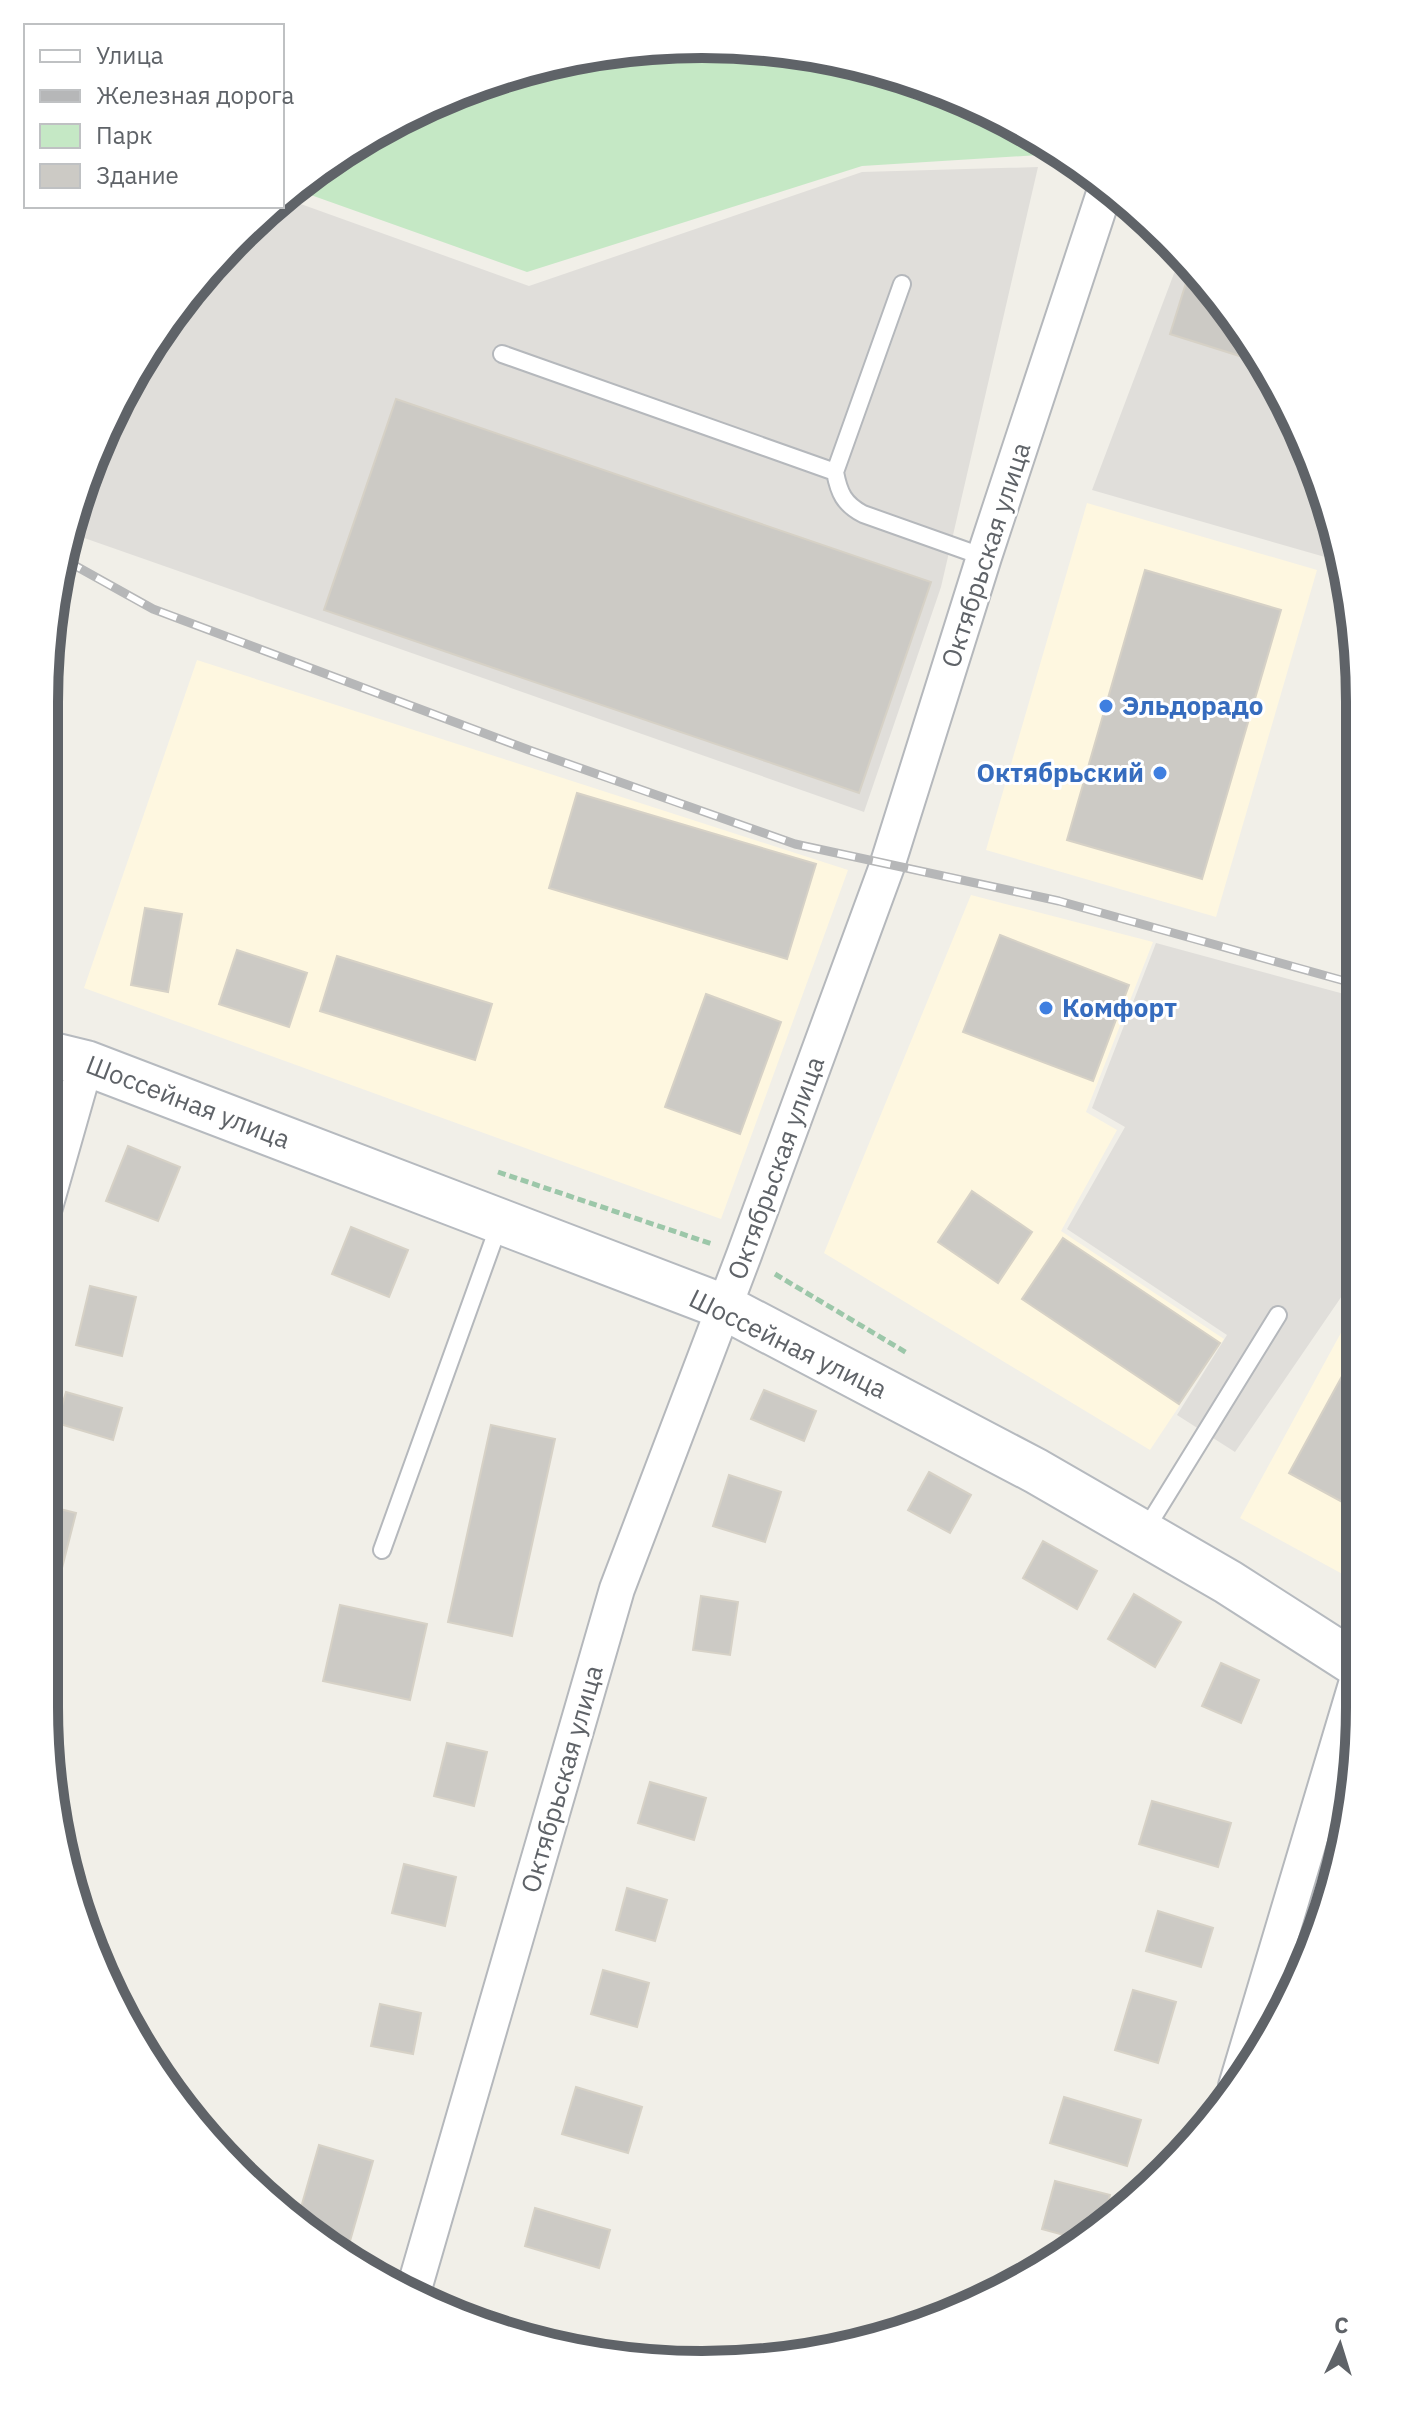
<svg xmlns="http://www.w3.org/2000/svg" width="1404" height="2409" font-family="'IBM Plex Sans',sans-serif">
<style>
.commercial{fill:#fef7e0}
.industrial{fill:#e0deda}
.green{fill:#c5e8c5}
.building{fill:#cccac5;stroke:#d6d1c6;stroke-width:2}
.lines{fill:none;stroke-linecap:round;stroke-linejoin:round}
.lane-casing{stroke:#b5b8bc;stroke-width:20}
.street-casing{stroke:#b5b8bc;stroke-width:38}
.secondary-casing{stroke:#b6babf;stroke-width:48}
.path{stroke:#9cc7a9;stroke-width:5;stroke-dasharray:8 4;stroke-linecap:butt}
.lane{stroke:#fff;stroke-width:16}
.street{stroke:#fff;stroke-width:34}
.secondary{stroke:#fff;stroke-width:44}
.rail-casing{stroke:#b6b7b8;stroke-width:9}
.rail{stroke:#fff;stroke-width:6;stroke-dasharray:18;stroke-linecap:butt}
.shop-dot{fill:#3f7fe0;stroke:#fff;stroke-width:3}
.labels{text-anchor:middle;stroke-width:6;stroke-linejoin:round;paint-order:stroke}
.street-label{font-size:26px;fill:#5f6368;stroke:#fff}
.shop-label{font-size:26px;font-weight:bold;fill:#366cbe;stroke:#fff;text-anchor:start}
.rim{fill:none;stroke:#5f6368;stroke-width:10}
</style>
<rect width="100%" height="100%" fill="#f1efe8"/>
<path class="commercial" d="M1087,503l230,67 -101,347 -230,-67z
M197,660l651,210 -127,349 -637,-231z
M971,895l182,47 -67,170 31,18 -56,101 163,108 -74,111 -326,-197z
M1355,1307l4,2v274l-119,-65z"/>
<path class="industrial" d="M1038,167l-97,420 -77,225 -794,-279 9,-42 76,-154 81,-100 38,-31h8l2,-8 245,88 333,-114z
M1181,255l91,118 53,118 14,70 -247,-71z
M1156,943l203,55v297l-13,-5 -111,162 -58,-37 50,-80 -160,-106 58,-102 -33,-19z"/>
<path class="green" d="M702,44l128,13 123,37 92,49 -6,12 -177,11 -335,106 -233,-83 42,-34 114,-61 123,-37z"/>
<path class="building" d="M1191,267l74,97 -95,-30z
M396,399l535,183 -72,211 -535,-183z
M1145,570l136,40 -79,269 -135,-39z
M577,793l239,71 -29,95 -238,-71z
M145,908l37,6 -14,78 -37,-7z
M1000,935l129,50 -36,96 -130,-49z
M237,950l70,23 -18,54 -70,-23z
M337,956l155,48 -17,56 -155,-49z
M706,994l75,28 -41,112 -75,-27z
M128,1146l52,21 -22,54 -52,-20z
M972,1191l60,41 -34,51 -60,-41z
M351,1227l57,23 -19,47 -57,-23z
M1063,1238l157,105 -41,61 -157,-105z
M90,1286l46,11 -14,59 -46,-11z
M1358,1347h1v164l-70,-38z
M764,1390l52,21 -12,30 -53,-22z
M66,1392l56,16 -9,32 -56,-17z
M491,1425l64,14 -43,197 -64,-14z
M929,1472l42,23 -21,38 -42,-23z
M729,1475l52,17 -16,50 -52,-16z
M44,1505l32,8 -14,55 -18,-4z
M1043,1541l54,30 -20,38 -54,-31z
M1134,1594l47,28 -26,45 -47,-28z
M701,1596l37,6 -8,53 -37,-5z
M340,1605l87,19 -17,76 -87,-19z
M1221,1663l38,17 -18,43 -39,-17z
M447,1743l40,9 -13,54 -40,-10z
M650,1782l56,16 -12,42 -56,-17z
M1152,1801l79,22 -13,44 -79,-23z
M404,1864l52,13 -11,49 -53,-13z
M627,1888l40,12 -12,41 -39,-11z
M1158,1911l55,17 -12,39 -55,-16z
M603,1970l46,13 -12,44 -46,-13z
M1133,1990l43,12 -18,61 -43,-13z
M380,2004l41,9 -8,41 -42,-8z
M576,2087l66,20 -14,46 -66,-19z
M1064,2097l77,23 -14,46 -77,-23z
M319,2145l54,16 -23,80 -39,-11 -13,-12z
M1055,2181l55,14 -10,35 -18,10 -40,-11z
M535,2208l75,22 -11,38 -74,-22z
M514,2326l39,10 -3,9 -19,-3 -19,-8z"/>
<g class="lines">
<defs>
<path id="lane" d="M902,284l-67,188c4,21 9,32 28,42l121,43
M502,354l333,118
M1144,1532l134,-217
M382,1550l117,-325"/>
<path id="street" d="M45,1207l41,-144
M1236,2086l123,-412
M414,2289l203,-700 127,-334 143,-389 97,-309 122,-370"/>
<path id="secondary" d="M45,1053l41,10 638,244 312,164 192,111 131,84"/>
</defs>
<use href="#lane" class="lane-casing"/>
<use href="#street" class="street-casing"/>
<use href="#secondary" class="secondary-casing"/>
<path class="path" d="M498,1172l214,72
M775,1274l132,79"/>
<use href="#lane" class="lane"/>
<use href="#street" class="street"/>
<use href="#secondary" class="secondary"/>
<defs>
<path id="rail" d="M65,560l88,49 376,141 266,94 264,57 300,84"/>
</defs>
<use href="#rail" class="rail-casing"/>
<use href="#rail" class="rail"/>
</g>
<g class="shop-dot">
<circle cx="1106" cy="706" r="8"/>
<circle cx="1160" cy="773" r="8"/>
<circle cx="1046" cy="1008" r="8"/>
</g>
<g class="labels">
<g class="street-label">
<text transform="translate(986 555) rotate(-72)" y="9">Октябрьская улица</text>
<text transform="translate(188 1102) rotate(21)" y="9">Шоссейная улица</text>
<text transform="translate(776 1168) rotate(-70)" y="9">Октябрьская улица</text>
<text transform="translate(788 1344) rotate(26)" y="9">Шоссейная улица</text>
<text transform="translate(562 1779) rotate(-74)" y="9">Октябрьская улица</text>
</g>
<g class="shop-label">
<text x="1122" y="715">Эльдорадо</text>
<text x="1144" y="782" text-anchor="end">Октябрьский</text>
<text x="1062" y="1017">Комфорт</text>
</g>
</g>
<path d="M0 0H1404V2409H0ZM702 58H702A644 644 0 0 1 1346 702V1707A644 644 0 0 1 702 2351H702A644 644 0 0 1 58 1707V702A644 644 0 0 1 702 58Z" fill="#fff" fill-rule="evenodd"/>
<path class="rim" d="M702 58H702A644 644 0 0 1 1346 702V1707A644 644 0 0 1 702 2351H702A644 644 0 0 1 58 1707V702A644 644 0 0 1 702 58Z"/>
<rect x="24" y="24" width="260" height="184" fill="#ffffff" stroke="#bfc1c3" stroke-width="2"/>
<rect x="40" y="50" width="40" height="12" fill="#ffffff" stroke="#bfc1c3" stroke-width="2"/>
<text x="96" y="64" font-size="24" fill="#5f6368">Улица</text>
<rect x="40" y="90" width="40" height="12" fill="#b6b7b8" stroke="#bfc1c3" stroke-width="2"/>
<text x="96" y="104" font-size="24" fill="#5f6368">Железная дорога</text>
<rect x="40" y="124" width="40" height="24" fill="#c5e8c5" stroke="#bfc1c3" stroke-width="2"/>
<text x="96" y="144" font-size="24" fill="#5f6368">Парк</text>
<rect x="40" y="164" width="40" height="24" fill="#cccac5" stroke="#bfc1c3" stroke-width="2"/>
<text x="96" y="184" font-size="24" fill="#5f6368">Здание</text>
<g transform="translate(1340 2345) rotate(4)" stroke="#ffffff" stroke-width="6" paint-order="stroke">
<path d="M0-6L14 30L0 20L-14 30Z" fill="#5f6368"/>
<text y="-12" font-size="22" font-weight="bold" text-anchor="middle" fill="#5f6368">С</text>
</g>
</svg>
